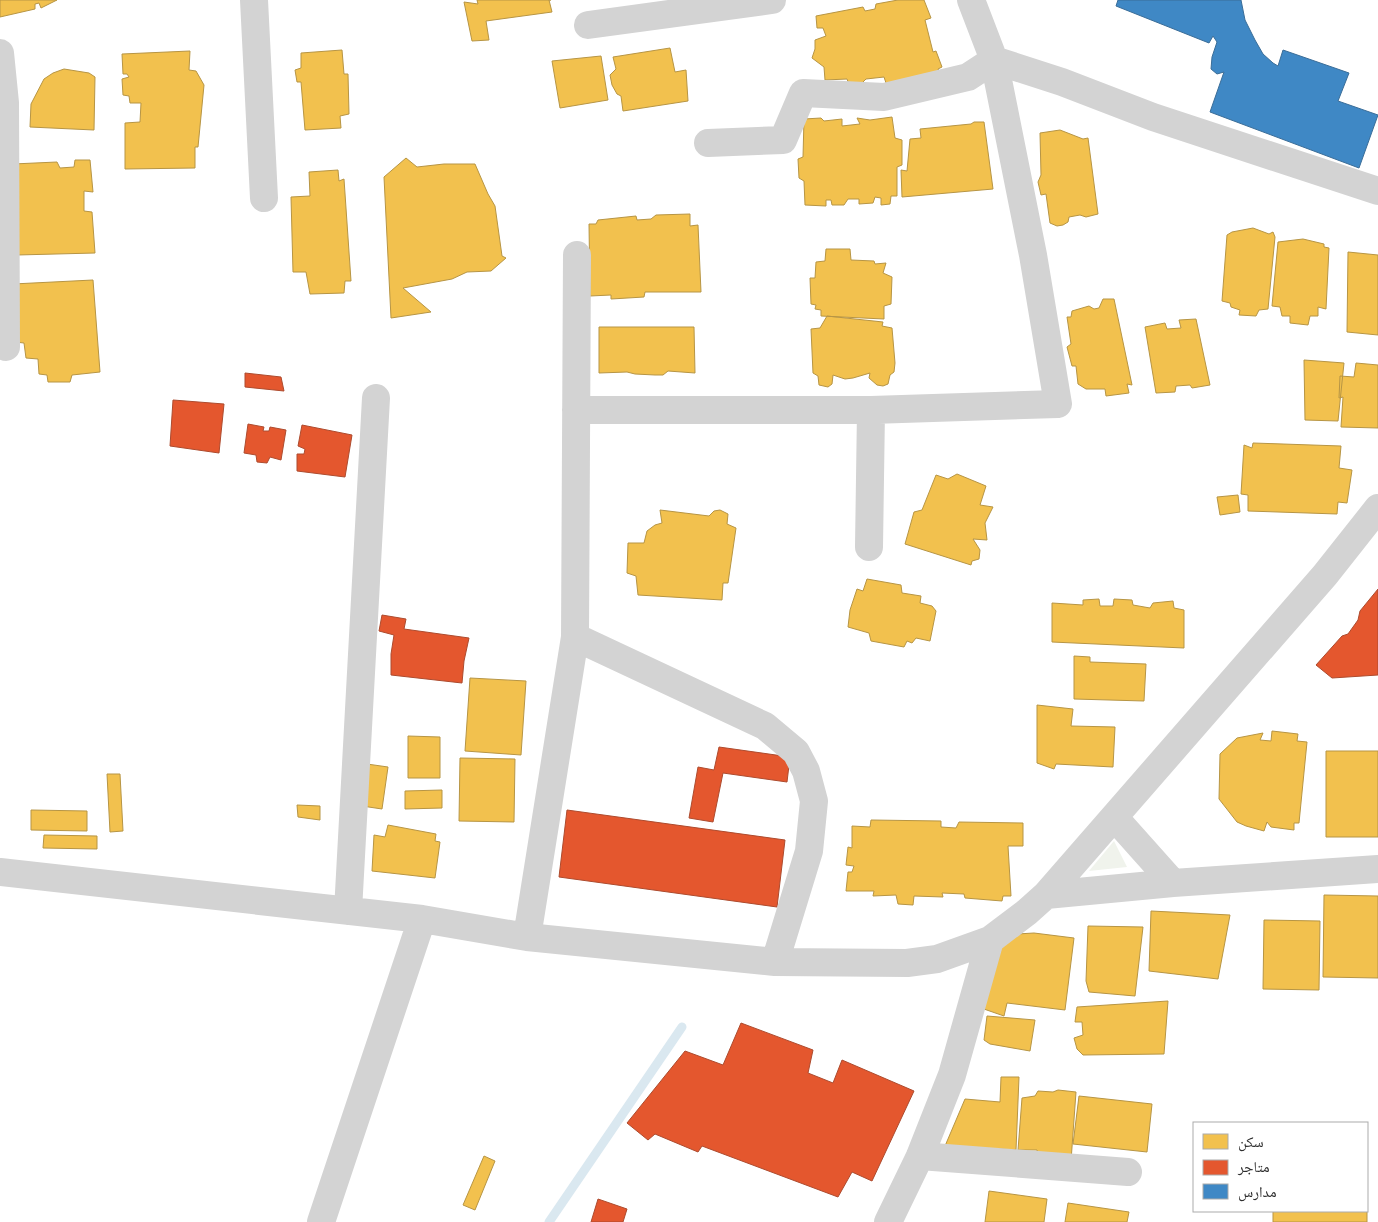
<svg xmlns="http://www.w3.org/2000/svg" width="1378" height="1222" font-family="'Open Sans','Noto Naskh Arabic',sans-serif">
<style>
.green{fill:#f0f3ec}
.homes{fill:#f2c14e;stroke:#b79544}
.shops{fill:#e4572e;stroke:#ad4b2e}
.schools{fill:#3f88c5;stroke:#3a6d98}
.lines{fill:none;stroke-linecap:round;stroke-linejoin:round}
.stream{stroke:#dae8f0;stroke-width:9}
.minor{stroke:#d3d3d3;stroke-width:28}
</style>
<rect width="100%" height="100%" fill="#fff"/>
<path class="green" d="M1114,841l13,26 -38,4z"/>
<path class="homes" d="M0,0h57l-16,8 -2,-5 -4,1v5l-35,8z
M477,0h74h-2l3,12 -66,9 3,19 -17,1 -8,-39 14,2z
M898,0h26l7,18 -6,2 8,32 3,-1 6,16 -4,2 2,4 -53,13 -3,-9 -18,2 -5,5 -11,3 -3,-8 -22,1 -1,-13 -12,-9 3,-9v-9l11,-4 -3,-8h-6l-1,-12 47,-9 2,4 10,-2 1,-5z
M670,48l5,24 11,-2 2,31 -65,10 -2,-15 -4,-2 -5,-9 -2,-10 6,-6 -3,-12z
M342,50l2,24h4l1,40 -9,2 1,12 -36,2 -4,-48h-4l-2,-12 6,-2v-15z
M190,51l-1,19 7,1 8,14 -6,62h-3v21l-70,1v-46l15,-1 1,-19h-11l-1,-7 -6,-1 -1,-16 7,-2 -2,-3h-4l-1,-20z
M601,56l7,44 -48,8 -8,-47z
M64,69l25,4 6,4 -1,53 -64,-3 1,-23 13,-25 9,-6z
M892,117l3,21 7,2v25l-5,2v29h-6l-1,8 -9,1v-7l-6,-1 -2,6 -14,1v-5h-11l-4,6h-12l-1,-5h-5v6l-21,-1 -1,-24 -5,-3 -1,-19 5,-2 1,-38 17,-1 3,3 18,-2v7l18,-2 -3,-6 13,2z
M974,122h10l9,67 -91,8 -1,-27 6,1 3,-32 11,-1 -1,-9 51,-5z
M1060,130l23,9 5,-1 10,76 -12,3 -6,-2 -11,2 -1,5 -5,3 -6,1 -7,-3 -4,-29 -5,1 -3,-13 3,-7 -1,-42z
M406,158l11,9 27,-3h31l13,30 7,12 7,50 4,2 -15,13 -24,1 -15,7 -49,9 28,24 -40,6 -7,-141z
M75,160h15l3,32 -9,-1v20l8,1 3,41 -78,2 -4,-91 44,-2 3,6 14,-1z
M338,170l1,11 5,-2 7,102h-6l-1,12 -34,1 -4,-22h-13l-2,-75 19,-1 -1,-24z
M690,214v12l8,-1 3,67h-56l-1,5 -33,2v-4l-21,1 -1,-72h7l2,-4 38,-4 1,4 14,-1 5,-4z
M1253,228l16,6 4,-2 2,5 -7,72 -9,1 -3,6 -17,-1 1,-5 -9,-3 -1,-4 -8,-2 5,-66 5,-3z
M1303,239l21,5v3l5,1 -3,61 -8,-2v9h-8l-2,9 -18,-2v-7h-8l-2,-9 -8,-1 6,-64z
M826,249h24l1,11 23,1 1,3 11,-1 -3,10 9,4 -1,27 -7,2v13l-63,-3v-6l-6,-1 1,-4 -5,-1 -1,-26h5l1,-16 9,-1z
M1348,252l30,3v80l-31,-3z
M93,280l7,92 -28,3 -2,7h-22l-1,-7 -8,-1 -1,-15 -12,-1 -2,-15 -9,-1 -2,-58z
M1103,299h11l18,86 -5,-1 2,9 -23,3 -1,-7h-19l-8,-5 -2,-18h-4l-5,-19 4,-3 -4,-27h4l1,-6 17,-5 5,3 5,-1z
M827,316l56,6 -1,4 10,2 3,35 -1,9 -4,3 -2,9 -5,2 -6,-1 -8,-7 1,-5 -17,5 -8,1 -12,-4 -1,9 -4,3 -9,-2 -1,-9 -5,-3 -2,-44 9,-1z
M1196,319l14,66 -18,3 -2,-3 -14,1 -1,6 -19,1 -11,-66 20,-4 2,6 14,-1 -2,-8z
M599,327h95l1,46 -27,-2 -5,4h-8l-20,-1 -8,-2 -28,1z
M1304,360l40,3 -6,58 -33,-1z
M1356,363l22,2v63l-37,-1 2,-30 -4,1 1,-22 14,1z
M1253,443l88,3 -2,22 13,2 -5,33 -9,-1 -1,12 -89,-3v-16l-7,-1 3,-49 8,3z
M957,474l29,12 -6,19 13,2 -8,16 2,17 -14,-1 7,11 -1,9 -7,2 -1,4 -66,-21 9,-32 8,-2 14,-35 12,4z
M1238,495l2,17 -20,3 -3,-18z
M660,510l49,6 5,-5 6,-1 8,4 -1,10 9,4 -8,55h-5l-1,17 -84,-5 -2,-19 -9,-3 1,-30h16l3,-12 8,-6 7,-2z
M867,579l34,6 1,8 19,3 -1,7 12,3 4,5 -6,30 -14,-3 -4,5 -5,-2 -3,6 -33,-6 -2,-8 -21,-6 2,-17 7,-21 6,2z
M1099,599l1,7h13l1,-7 18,1 1,5 17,3 3,-5 20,-2 1,7 10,2v38l-132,-6v-39l31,2v-5z
M1074,656l16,1v5l56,2 -2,37 -70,-2z
M470,678l56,3 -5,74 -56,-4z
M1037,705l36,4 -2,17 44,1 -2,40 -57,-3 -2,5 -17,-6z
M1272,731l26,3 -1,7 10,1 -8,81h-5v7l-23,-3 -4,-5 -3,9 -18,-5 -9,-4 -18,-23 1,-45 17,-16 26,-5 -3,7 11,1z
M408,736l32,1v41h-32z
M1326,751h52v86h-52z
M460,758l55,1 -1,63 -55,-1z
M367,764l21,3 -6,42 -20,-3z
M107,774h13l3,57 -13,1z
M442,790v18l-37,1v-18z
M297,805l23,1v14l-22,-3z
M31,810l56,1v20l-56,-1z
M871,820l70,1v6l15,1 3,-6 64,1v23h-15l3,50h-8l-1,5 -37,-3 -1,-4 -22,-1 1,4 -29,-1 -1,9 -15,-1 -2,-9 -23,1 1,-5h-28l2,-19h4l2,-6 -8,-1 2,-18 4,1v-22l18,1z
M388,825l48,9 -1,7 5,1 -5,36 -63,-7 2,-36 11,2z
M44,835l53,1v13l-54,-1z
M1324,895l54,1v82l-55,-1z
M1151,911l79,4 -12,64 -69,-8z
M1264,920l56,1 -1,69 -56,-1z
M1088,926l55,1 -8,69 -46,-4 -3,-11z
M1034,933l40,5 -9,72 -58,-7 -3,13 -23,-8 22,-67 14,-7z
M1168,1001l-4,53 -81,1 -6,-6 -3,-11 9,-3 -1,-13h-7l2,-15z
M987,1016l48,4 -5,31 -40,-7 -6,-4z
M1001,1077h18l-3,73 -71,-4 20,-47 35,3z
M1058,1090l18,2 -5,69 -32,-2 -2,-9h-19l4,-52 13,-2 3,-5 15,1z
M1079,1096l73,8 -5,48 -74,-8z
M484,1156l11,5 -20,49 -12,-5z
M989,1191l58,8 -3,23h-59z
M1068,1203l61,9 -2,10h-62z
M1273,1211h94v11h-94z"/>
<path class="shops" d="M245,373l36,4 3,14 -39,-4z
M173,400l51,4 -5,49 -49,-7z
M248,424l16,3 -1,4h6l1,-4 16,3 -5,30 -11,-3 -3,6 -10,-1 -1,-7 -12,-2z
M302,425l50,10 -7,42 -48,-6v-17h7l1,-5 -7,-3z
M1378,589v86l-46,3 -16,-13 26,-29 6,-2 10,-14 2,-9z
M382,615l24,4 -2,10 65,9 -5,23 -2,22 -71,-8v-21l3,-19 -15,-4z
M719,747l71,10 -3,25 -64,-9 -10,49 -24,-4 9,-51 16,3z
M567,810l218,30 -8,67 -218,-30z
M741,1023l72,27 -5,23 25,10 9,-23 72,31 -42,90 -20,-9 -14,25 -136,-51 -4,6 -43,-18 -7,6 -21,-17 58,-72 38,14z
M598,1199l29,10 -4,13h-32z"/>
<path class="schools" d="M1118,0h123l4,20 10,20 8,14 10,9 5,3 5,-16 66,23 -11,28 40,14 -19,53 -149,-56 14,-40 -7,2 -6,-5 1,-12 5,-15 -4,-6 -4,7 -93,-37z"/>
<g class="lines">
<path class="stream" d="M549,1222l133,-195"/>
<path class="minor" d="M254,0l10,198
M971,0l23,60 68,22 91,35 225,74
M588,25l184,-25
M0,53l5,50 1,244
M708,143l75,-3 20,-47 81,4 84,-20 26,-17 39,195 25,149 -187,6
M576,410h295l-2,137
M575,637l190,89 31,26 10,19 8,30 -5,50 -34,111
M1115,818l58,65
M0,872l422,47 105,18 248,25 132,1 30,-4 53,-19 37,-28 19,-17 279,-320 53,-67
M1046,895l127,-12 205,-14
M348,911l28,-513
M527,937l48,-300 2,-382
M920,1156l208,16
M321,1222l101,-303
M888,1222l32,-66 32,-81 38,-135"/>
</g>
<rect x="1193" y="1122" width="175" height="90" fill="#ffffff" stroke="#ababab"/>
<rect x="1203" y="1134" width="25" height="15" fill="#f2c14e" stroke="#ababab"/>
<text x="1238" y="1147" font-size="15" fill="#2e2e2e">سكن</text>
<rect x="1203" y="1160" width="25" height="15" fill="#e4572e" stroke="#ababab"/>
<text x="1238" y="1172" font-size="15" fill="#2e2e2e">متاجر</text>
<rect x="1203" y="1184" width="25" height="15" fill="#3f88c5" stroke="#ababab"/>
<text x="1238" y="1197" font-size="15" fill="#2e2e2e">مدارس</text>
</svg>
